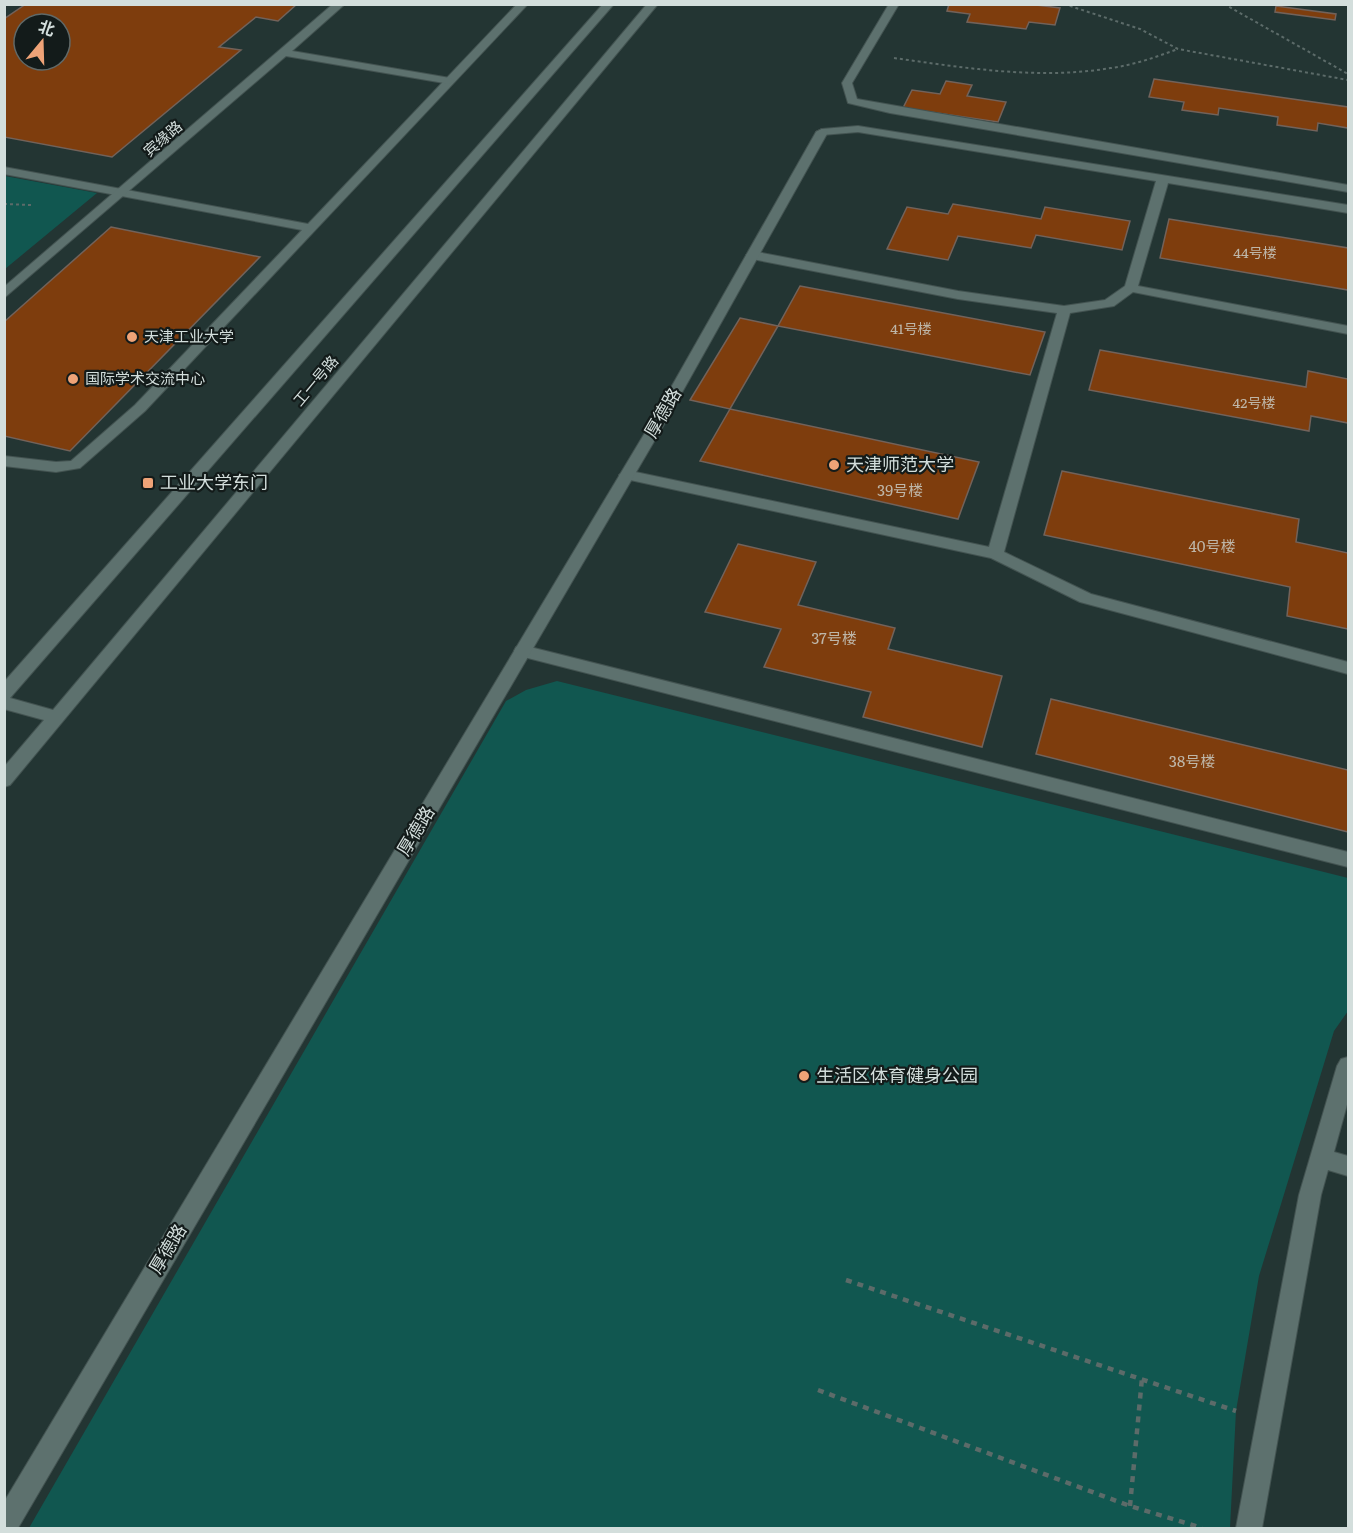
<svg xmlns="http://www.w3.org/2000/svg" width="1353" height="1533" font-family="Literata,'Noto Sans SC',serif">
<style>
.green{fill:#115750}
.building{fill:#7e3d0d;stroke:#72625a;stroke-width:1.5;fill-rule:evenodd}
.lines{fill:none;stroke-linecap:round;stroke-linejoin:round}
.lane-casing{stroke:#435351;stroke-width:2}
.street-casing{stroke:#435351;stroke-width:2}
.secondary-casing{stroke:#435351;stroke-width:2}
.path-far1{stroke:#5c6b69;stroke-width:2;stroke-dasharray:3 3;stroke-linecap:butt}
.path{stroke:#5c6b69;stroke-width:4.5;stroke-dasharray:6 6;stroke-linecap:butt}
.lane{fill:#5d716e;fill-rule:evenodd}
.street{fill:#5d716e;fill-rule:evenodd}
.secondary{fill:#5d716e;fill-rule:evenodd}
.poi-dot{fill:#efa377;stroke:#131b1a;stroke-width:2}
.labels{text-anchor:middle;stroke-width:4.5;stroke-linejoin:round;paint-order:stroke}
.far-number-label{font-size:14px;fill:#beb6a8}
.far-street-label{font-size:15px;fill:#d3dedc;stroke:#131b1a}
.far-poi-label{font-size:15px;fill:#d3dedc;stroke:#131b1a;text-anchor:start}
.number-label{font-size:15px;fill:#beb6a8}
.street-label{font-size:18px;fill:#d3dedc;stroke:#131b1a}
.poi-label{font-size:18px;fill:#d3dedc;stroke:#131b1a;text-anchor:start}
</style>
<rect width="100%" height="100%" fill="#233533"/>
<path class="green" d="M5,176l92,17 -92,76z
M557,681l791,197v133l-14,20 -75,245 -23,135 -6,117h-1201l477,-827 20,-11z"/>
<path class="building" d="M26,4h271l-19,17 -22,-4 -37,30 22,3 -129,107 -108,-20v-118zM24,24h36v36h-36z
M949,4h79l32,4 -5,17 -26,-3 -3,7 -59,-7 3,-8 -23,-3z
M1276,6l60,8 -1,6 -60,-8z
M1154,79l194,28v21l-30,-5 -1,8 -40,-6 1,-8 -59,-9 -1,7 -36,-5 2,-8 -35,-5z
M946,81l26,4 -5,11 39,6 -8,20 -95,-14 9,-18 28,4z
M953,204l88,15 4,-12 85,14 -8,29 -86,-15 -5,13 -73,-12 -10,24 -61,-11 20,-42 41,7z
M1169,219l179,29v42l-188,-32z
M111,227l149,30 -190,194 -66,-15v-114z
M800,286l245,46 -15,43 -252,-49z
M740,318l38,8 -48,83 -40,-9z
M1100,350l206,37 2,-16 40,8v44l-37,-7 -2,15 -220,-41z
M730,409l249,53 -21,57 -258,-58z
M1062,471l237,48 -3,23 52,11v76l-61,-13 3,-29 -246,-52z
M738,544l78,18 -18,43 97,23 -7,21 114,27 -20,71 -119,-30 8,-25 -107,-25 17,-38 -76,-17z
M1051,699l297,71v62l-312,-78z"/>
<g class="lines">
<defs>
<path id="lane" d="M517,4h11l-383,407 -65,57 -24,4 -52,-6v-10l52,6 15,-1 64,-56 167,-175 -298,-56v-7l304,57z
M889,4h10l-47,79 5,16 491,86v7l-458,-79 -42,-10 -6,-20z
M858,126l490,79v8l-180,-30 -30,103 210,40v8l-215,-42 -19,14 -44,7 -66,239 87,42 257,68v12l-268,-72 -89,-44 -370,-80 -2,-3 7,-5 363,77 68,-234 -99,-14 -206,-40 -6,-4 6,-4 206,40 106,15 41,-6 20,-14 31,-105 -298,-49 -36,3 -6,-3 6,-3z
M522,645l826,207v15l-832,-212 -2,-4 2,-4z
M1348,1057v44l-14,51 14,4v20l-20,-6 -7,25 -59,333h-26l63,-333 38,-129 4,-7z"/>
<path id="street" d="M333,4h12l-53,47 158,27 5,3 -5,3 -164,-28 -282,242v-11z
M822,129l6,3 -162,289 -648,1107h-14v-26l648,-1081 164,-289z"/>
<path id="secondary" d="M603,4h11l-604,694 43,12 594,-706h11l-648,781 -6,2v-20l40,-47 -40,-11v-27z"/>
</defs>
<use href="#lane" class="lane-casing"/>
<use href="#street" class="street-casing"/>
<use href="#secondary" class="secondary-casing"/>
<path class="path-far1" d="M1064,4l76,25 38,20 170,31
M1224,4l124,70
M894,58c71,10 146,22 217,10 23,-3 45,-11 67,-19
M4,204l27,1"/>
<path class="path" d="M846,1280l390,131
M818,1390l312,116 72,22
M1130,1506l12,-128"/>
<use href="#lane" class="lane"/>
<use href="#street" class="street"/>
<use href="#secondary" class="secondary"/>
</g>
<g class="poi-dot">
<circle cx="132" cy="337" r="6"/>
<circle cx="73" cy="379" r="6"/>
<circle cx="834" cy="465" r="6"/>
<rect x="142" y="477" width="12" height="12" rx="3"/>
<circle cx="804" cy="1076" r="6"/>
</g>
<g class="labels">
<g class="far-number-label">
<text x="1255" y="258">44号楼</text>
<text x="911" y="334">41号楼</text>
<text x="1254" y="408">42号楼</text>
</g>
<g class="far-street-label">
<text transform="translate(163 139) rotate(-41)" y="5">宾缘路</text>
<text transform="translate(316 381) rotate(-50)" y="5">工一号路</text>
</g>
<g class="far-poi-label">
<text x="144" y="342">天津工业大学</text>
<text x="85" y="384">国际学术交流中心</text>
</g>
<g class="number-label">
<text x="900" y="496">39号楼</text>
<text x="1212" y="552">40号楼</text>
<text x="834" y="644">37号楼</text>
<text x="1192" y="767">38号楼</text>
</g>
<g class="street-label">
<text transform="translate(663 413) rotate(-60)" y="6">厚德路</text>
<text transform="translate(416 831) rotate(-59)" y="6">厚德路</text>
<text transform="translate(168 1249) rotate(-59)" y="6">厚德路</text>
</g>
<g class="poi-label">
<text x="846" y="471">天津师范大学</text>
<text x="160" y="489">工业大学东门</text>
<text x="816" y="1082">生活区体育健身公园</text>
</g>
</g>
<rect width="1353" height="1533" fill="none" stroke="#d3dedc" stroke-width="12"/>
<g transform="translate(42 42) rotate(19)"><circle r="28" fill="#131b1a" stroke="#606968" stroke-width="1.5"/>
<path d="M0-4.5L10 22L0 15L-10 22Z" fill="#efa377"/>
<text y="-9" font-size="16" font-weight="bold" text-anchor="middle" fill="#d3dedc">北</text>
</g>
</svg>
